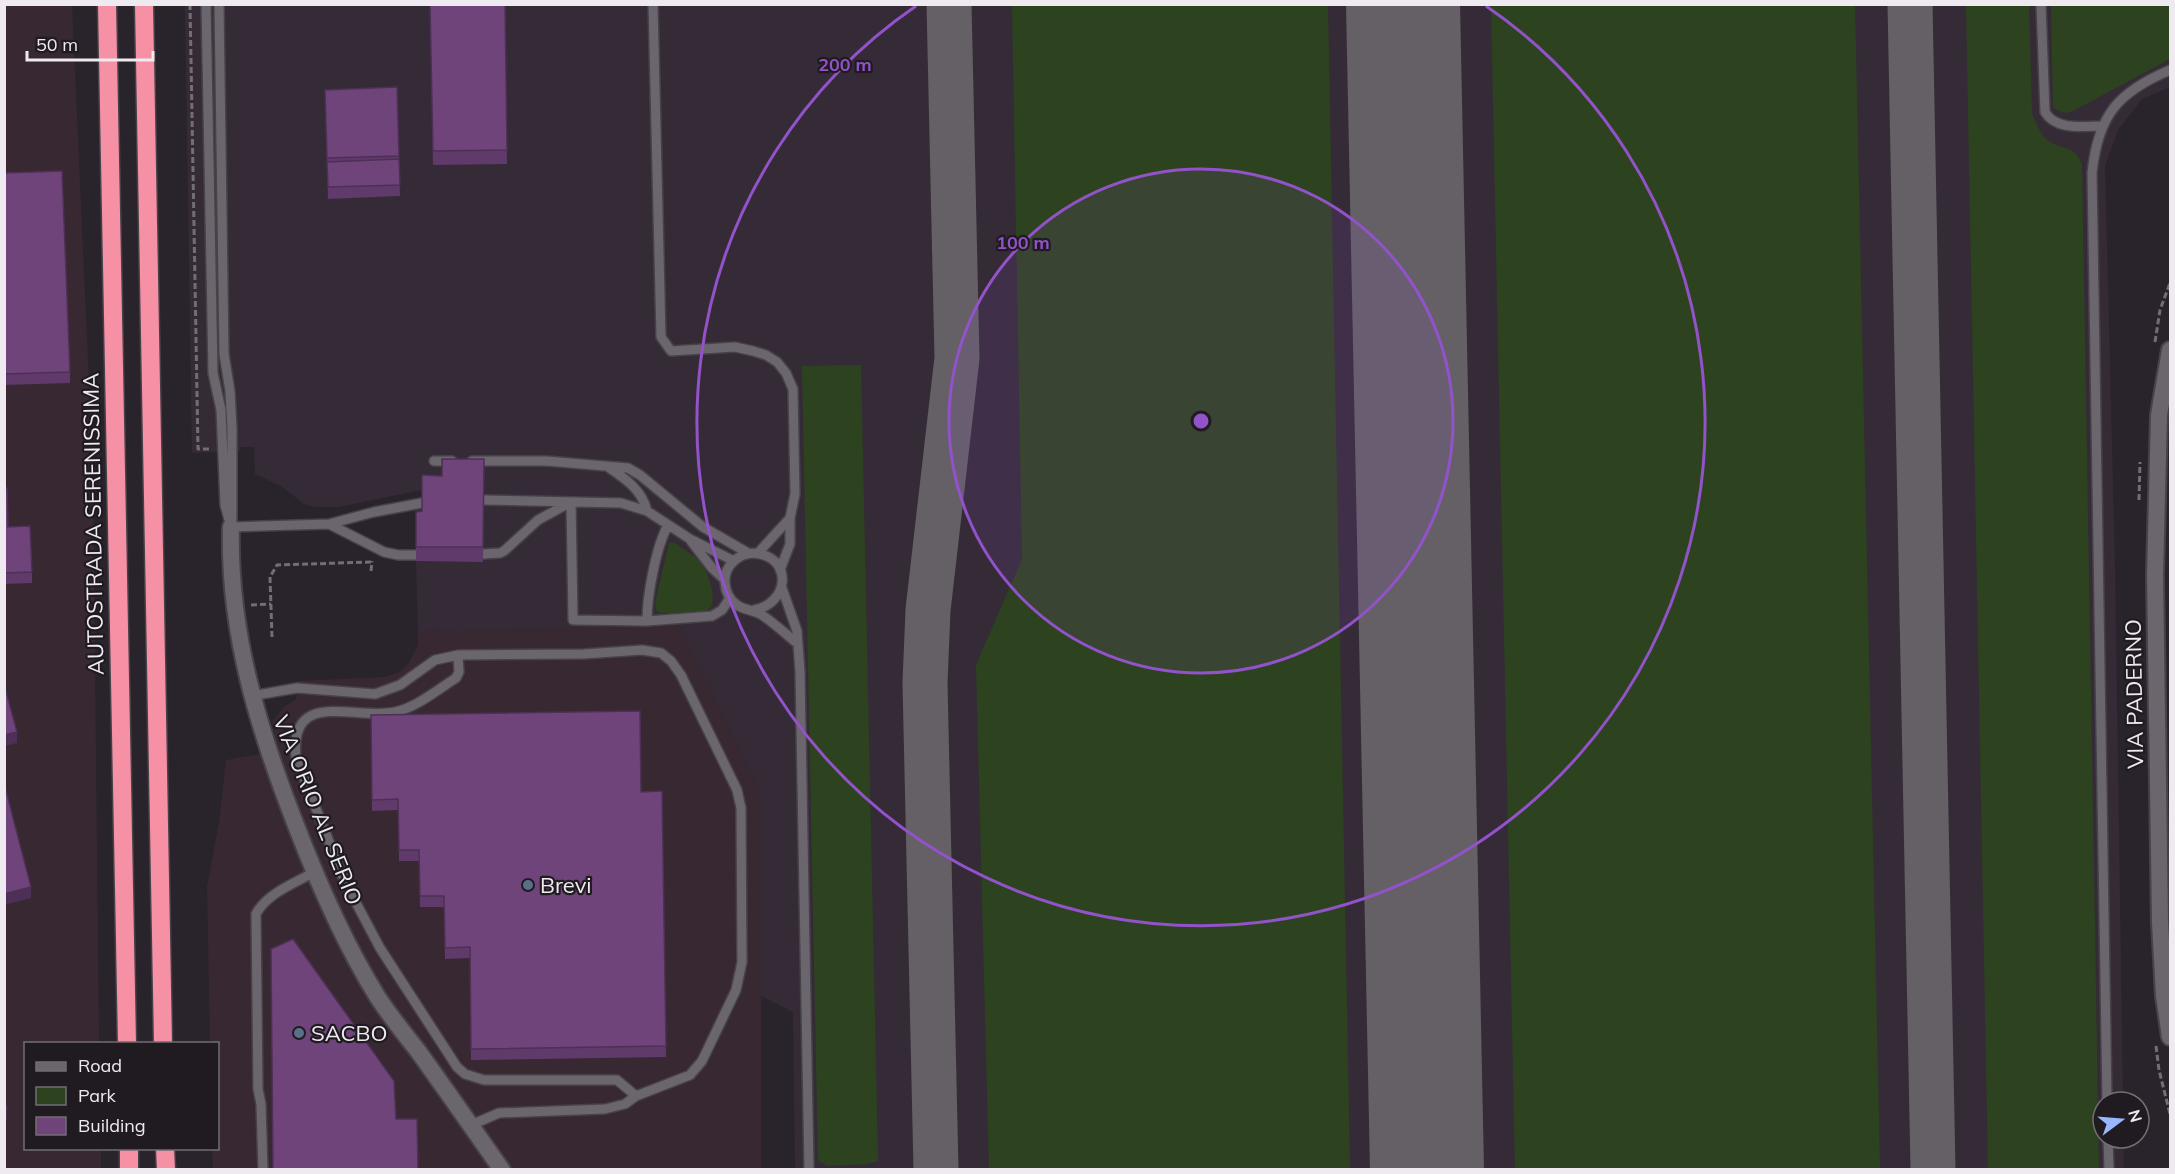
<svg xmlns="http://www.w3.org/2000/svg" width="2175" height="1174" font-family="Mulish,sans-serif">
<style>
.industrial{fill:#382832}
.built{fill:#352b37}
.green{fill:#2d431f}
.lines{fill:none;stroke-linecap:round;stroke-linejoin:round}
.taxiway{stroke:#646066;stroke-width:45}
.runway{stroke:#646066;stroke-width:114}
.service-casing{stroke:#474248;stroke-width:12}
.minor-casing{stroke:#474248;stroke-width:20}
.motorway-casing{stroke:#474248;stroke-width:21}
.path{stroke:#736e75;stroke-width:3;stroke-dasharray:6 3;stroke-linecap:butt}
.service{stroke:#6b656d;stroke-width:9}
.minor{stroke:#6b656d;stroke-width:16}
.motorway{stroke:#f590a5;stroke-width:18}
.wall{fill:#5f3a6a}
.shaded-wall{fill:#4e3056}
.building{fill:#6f447b;stroke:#4e3056;stroke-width:1.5}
.ring{fill:none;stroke:#9252c9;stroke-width:3}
.service-dot{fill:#5c6f8a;stroke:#201b21;stroke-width:2}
.labels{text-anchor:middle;stroke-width:4.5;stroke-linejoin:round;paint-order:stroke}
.street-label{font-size:22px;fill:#eeeaef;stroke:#201b21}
.poi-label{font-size:22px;fill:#eeeaef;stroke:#201b21;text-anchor:start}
.centre{fill:#9252c9;stroke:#201b21;stroke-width:3}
.ring-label{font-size:18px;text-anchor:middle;font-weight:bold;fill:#9252c9;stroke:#201b21;stroke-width:4.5;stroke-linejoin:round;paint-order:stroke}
</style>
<rect width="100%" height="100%" fill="#29242b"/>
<path class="industrial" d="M5,5h67l21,468 6,570 -73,1v104l75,1v20l-96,1z
M679,624l82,167v378h-548l-1,-20 6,-1v-104h-8l-3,-158 12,-63 7,-63 52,-9 -6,-29 11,-14 13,-9 1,-18 88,-4 15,-5 9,-9 9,-18v-14z"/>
<path class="built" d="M185,5h1985v82l-28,12 -24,31 -13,36 10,403 8,533h-20v36h20l1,31h-1329l-2,-157 -32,-16v-205l-82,-166 -261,6 -2,-70 6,-35v-36l-84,17h-24l-10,-3 -23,-18 -26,-12 -1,-27h-13l-1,4 -48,2z"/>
<path class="green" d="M1012,5h316l22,1164h-361l-13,-504 46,-106z
M1491,5h364l25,1164h-365z
M1966,5h63l3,109c4,8 8,20 15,26 15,11 26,3 35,24l17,1005h-111z
M2051,5h119v54l-99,53c-8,2 -12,-1 -18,-5z
M861,365l17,796 -10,3 -41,2 -9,-6 -16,-794z
M669,543h6c8,6 19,12 26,20 7,9 19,41 6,47 -13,5 -33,2 -47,3l-4,-3 -1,-7z"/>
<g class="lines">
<path class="taxiway" d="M1910,4l23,1166
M1425,1057l22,113
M936,1170l-11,-487 3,-73 29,-252 -8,-354"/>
<path class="runway" d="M1403,4l24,1166"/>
<defs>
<path id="service" d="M206,4l7,369 8,37 4,95 6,22
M219,4l5,350 6,37 2,37v91
M653,4l8,333 10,14 64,-4 18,4 13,4 11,7 9,11 7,16 2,105 -5,24v26l-10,26
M2041,4l4,108c11,19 39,14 57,14
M434,461h18
M472,461h75l81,7 12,7 63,52 45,26
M608,467c18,12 34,23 39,44
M484,500l137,3 26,8 43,28 44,22
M571,502l2,118 74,1 65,-5 10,-6 8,-12
M329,524l55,28 14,3h18
M231,527l98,-3 45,-12 48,-9
M691,541l21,27 13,12
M758,553l32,-35
M483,554l17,-1 4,-2 34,-31 31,-17
M782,588l15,43 3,41 9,498
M754,610c34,-6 39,-49 6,-56 -9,-2 -19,0 -26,7 -13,11 -12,33 3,44 7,5 17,5 25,10 13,9 24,19 36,29
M647,621c0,-26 9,-74 21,-96
M458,655l1,17 -3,6c-19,12 -39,29 -61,34 -40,9 -106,-25 -99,46l49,124 35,66 77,119 8,7 19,6h133l19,16
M251,696l46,-8 78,6 25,-9 35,-25 23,-5 126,-1 58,-4 19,3 10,8 10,14 56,115 4,18 1,154 -6,28 -34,71 -12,14 -54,21 -11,8 -20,5 -106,4 -28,12
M2107,1102l-15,-929c6,-58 26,-81 78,-103
M2108,1138l1,32
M263,1170l-2,-66 -3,-15 -2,-175c11,-21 38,-30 58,-42"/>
<path id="minor" d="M2170,350l-11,65 -4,161 5,346 4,74 6,41
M231,527c-3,105 28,204 66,301 22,57 47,115 80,168 12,19 27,37 41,55 28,39 56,79 84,119"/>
<path id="motorway" d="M107,4l20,1040
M144,4l19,1040
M129,1148v22
M165,1148l1,22"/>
</defs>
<use href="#service" class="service-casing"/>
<use href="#minor" class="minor-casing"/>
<use href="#motorway" class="motorway-casing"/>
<path class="path" d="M190,4l8,445h13
M2155,342l5,-32 10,-27
M2139,500l1,-38
M371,571l1,-10
M251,605l20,-1
M272,637l-2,-60 7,-12 94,-3
M2156,1046l3,24 11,44"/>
<use href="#service" class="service"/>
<use href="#minor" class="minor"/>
<use href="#motorway" class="motorway"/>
</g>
<path class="wall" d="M430,4h75l2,160 -74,1z
M397,87l3,109 -72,3 -3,-109z
M4,173l66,199v11l-66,2z
M484,459l-1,103 -67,-1v-49l6,-1z
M4,488l4,39 24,45v11l-28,1z
M371,715l270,77 21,-1 4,266 -195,3 -1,-102 -25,1 -1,-52h-24l-1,-46h-20l-1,-51 -26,1z"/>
<path class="shaded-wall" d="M17,732v11l-13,3v-11z
M31,887v11l-27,7v-11z
M7,1109v11l-3,1v-11z"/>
<path class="building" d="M430,4h75l2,146 -74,1z
M397,87l2,69 -72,2 -2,-68z
M399,159l1,26 -72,2 -1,-25z
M62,171l8,201 -66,2v-201z
M442,459h42l-1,88h-67v-35l6,-1v-36l20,1z
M4,488h3l1,39 22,-1 2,46 -28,1z
M4,684l13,48 -13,3z
M640,711l1,81 21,-1 4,255 -195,3 -1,-102 -25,1 -1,-52h-24l-1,-46h-20l-1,-51 -26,1 -1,-85z
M4,783l27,104 -27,7z
M293,939l101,142 2,38h21l1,51h-145l-2,-221z
M4,1098l3,11 -3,1z"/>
<circle cx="1201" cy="421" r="252" fill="#9252c9" fill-opacity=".12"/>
<g class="ring">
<circle cx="1201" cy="421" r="252"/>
<path d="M1486 6A504 504 0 1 1 916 6"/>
</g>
<g class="service-dot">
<circle cx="528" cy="885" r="6"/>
<circle cx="299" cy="1033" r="6"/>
</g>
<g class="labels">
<g class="street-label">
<text transform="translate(93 524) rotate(-91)" y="8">AUTOSTRADA SERENISSIMA</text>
<text transform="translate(2134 694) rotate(-91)" y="8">VIA PADERNO</text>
<text transform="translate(318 810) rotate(68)" y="8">VIA ORIO AL SERIO</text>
</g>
<g class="poi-label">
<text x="540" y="893">Brevi</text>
<text x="311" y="1041">SACBO</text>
</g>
</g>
<circle cx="1201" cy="421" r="9" class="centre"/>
<g class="ring-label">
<text x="845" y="71">200 m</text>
<text x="1023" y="249">100 m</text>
</g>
<rect width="2175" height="1174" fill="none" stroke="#eeeaef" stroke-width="12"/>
<rect x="24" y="1042" width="195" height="108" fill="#201b21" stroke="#726e73" stroke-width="1.5"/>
<rect x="36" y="1062" width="30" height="9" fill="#6b656d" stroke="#726e73" stroke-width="1.5"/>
<text x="78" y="1072" font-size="18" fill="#eeeaef">Road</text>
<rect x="36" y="1087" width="30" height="18" fill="#2d431f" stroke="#726e73" stroke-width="1.5"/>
<text x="78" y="1102" font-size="18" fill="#eeeaef">Park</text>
<rect x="36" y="1117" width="30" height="18" fill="#6f447b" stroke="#726e73" stroke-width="1.5"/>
<text x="78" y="1132" font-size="18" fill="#eeeaef">Building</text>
<g transform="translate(2121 1120) rotate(74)"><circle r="28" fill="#201b21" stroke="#726e73" stroke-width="1.5"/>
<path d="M0-4.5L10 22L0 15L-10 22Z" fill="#98b6fd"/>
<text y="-9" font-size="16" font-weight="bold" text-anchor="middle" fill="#eeeaef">N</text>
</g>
<path d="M27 51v9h126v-9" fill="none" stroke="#eeeaef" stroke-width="3"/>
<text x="36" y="51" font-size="18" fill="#eeeaef" stroke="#201b21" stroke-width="4.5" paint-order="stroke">50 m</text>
</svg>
